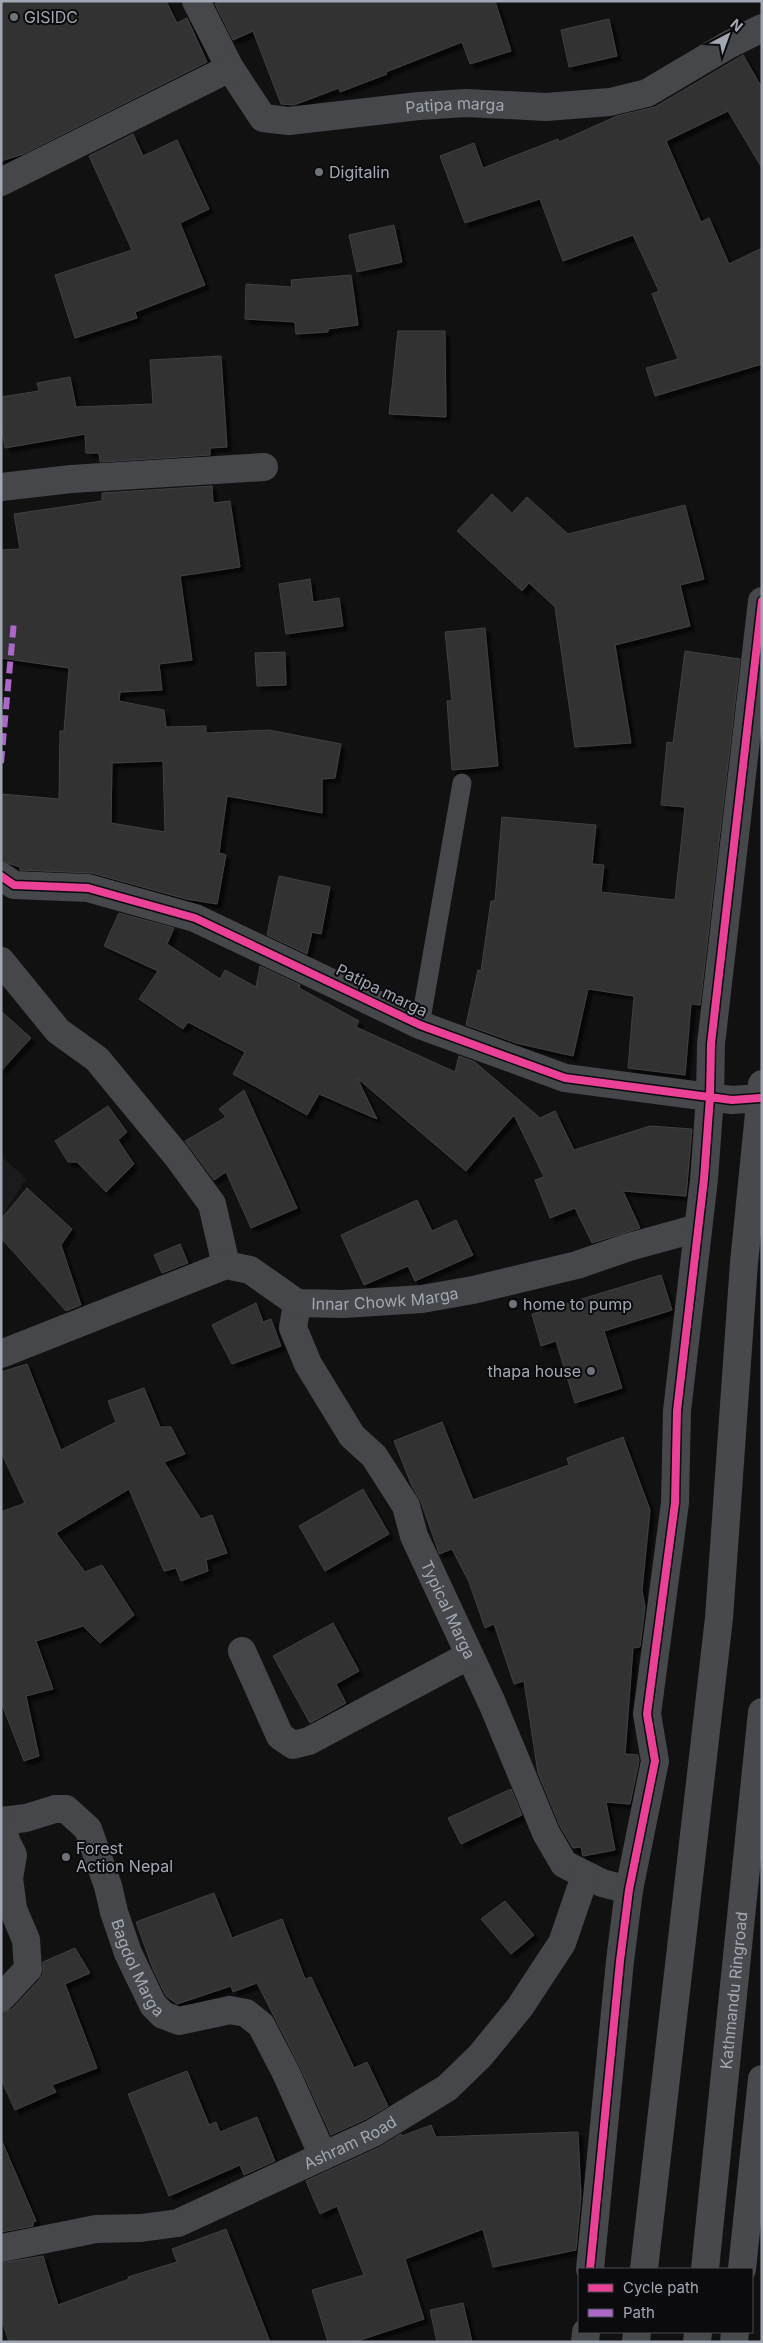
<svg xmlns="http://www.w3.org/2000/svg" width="763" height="2343" font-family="Inter,sans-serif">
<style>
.built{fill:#1b1b1d}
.building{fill:#303032;stroke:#404145;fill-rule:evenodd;filter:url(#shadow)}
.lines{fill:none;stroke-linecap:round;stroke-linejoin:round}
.service{stroke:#45474a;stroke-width:19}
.minor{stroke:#45474a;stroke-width:28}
.primary{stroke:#47494c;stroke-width:28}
.trunk{stroke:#48494c;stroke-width:28}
.quiet{stroke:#ac68c9;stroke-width:6;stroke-dasharray:12 6;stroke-linecap:butt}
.cycleway-casing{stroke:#0b0b0d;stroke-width:11}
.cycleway{stroke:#ea4096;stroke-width:8}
.poi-dot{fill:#6f737a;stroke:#0b0b0d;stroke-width:2}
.labels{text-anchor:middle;stroke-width:4;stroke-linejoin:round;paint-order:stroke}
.poi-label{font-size:16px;fill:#a1a8b3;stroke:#0b0b0d;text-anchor:start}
.street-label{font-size:16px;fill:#a1a8b3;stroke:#0b0b0d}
</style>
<defs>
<filter id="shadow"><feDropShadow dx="4.5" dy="4.5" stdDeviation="1" flood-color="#0009"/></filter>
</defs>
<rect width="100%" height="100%" fill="#111"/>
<path class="built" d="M1,1156l25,23 -25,39z"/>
<path class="building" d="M1,1h165l11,22 10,-5 20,44 -184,92 -22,7z
M221,1h274l16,50 -41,13 -8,-22 -76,30 1,2 -47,18 -1,-4 -45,17 -13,-1 -28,-73 -20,9 -18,-36z
M609,19l8,37 -48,11 -8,-37z
M743,55l19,33v80l-34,-57 -62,30 35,81 8,-4 20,46 33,-16v116l-107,32 -9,-28 32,-9 -26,-65 7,-3 -26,-56 -70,26 -23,-62 -75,24 -25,-67 34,-13 9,25 75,-29 1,3 58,-26 38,-9z
M133,134l10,22 34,-16 32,69 -29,14 25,62 -70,27 2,6 -62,20 -20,-63 77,-25 -43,-94z
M394,225l8,37 -45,10 -8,-37z
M351,275l7,50 -30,4v3l-32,2 -1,-12 -50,-3 1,-35 46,3 -1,-7z
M398,331h47l1,86 -57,-3z
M221,356l6,91 -17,1v7l-110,7 -1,-9h-13l-1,-19 -80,14 -4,-24v-27l38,-6 -2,-8 33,-6 6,30 77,-3 -3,-44z
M212,486l1,17 17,-2 10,66 -60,9 12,84 -33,4 3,26 -42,2 -1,9 45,9 2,17 40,-1v7l63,-3 72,14 -6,34 -13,1v34l-95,-17 -8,57 7,2 -9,49 -31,-5 -94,-26 -72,-3v-3l-19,-6v-67l58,5 1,-68h4l5,-63 -68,-10v-108l19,-1 -6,-35 88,-13v-8zM163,761l2,71 -54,-9 1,-60z
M492,494l20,19 15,-16 41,37 117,-29 19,74 -24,6 10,41 -75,19 16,98 -56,4 -20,-140 -26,-24 -7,8 -65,-60z
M310,579l3,23 26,-4 4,28 -57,8 -7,-50z
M485,628l13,138 -46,4 -5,-69h5l-7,-69z
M685,651l55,8 -40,346 -9,-1 -6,71 -57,-7 6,-72 -46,-7 -15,67 -57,-13 -50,-18 12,-55 3,1 10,-70h4l7,-84 94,8 -4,39 12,1 -3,27 74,8 10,-93 -24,-2 6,-63 6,1z
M285,652l1,33 -29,1 -2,-33z
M279,876l51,11 -9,47 -9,-2 -5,22 -40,-19z
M119,913l55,15 -7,16 53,35 5,-9 31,17 4,-21 40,19 -1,3 60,33 -3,6 99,45 4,-16 16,6 65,56 15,-7 19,39 76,-24 42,3 -6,67 -63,-5 17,37 -48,15 -17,-35 -25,10 -15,-38 9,-3 -30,-62 -48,56 -109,-93 20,41 -58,-25 -12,21 -74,-41 12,-22 -57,-30 -5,7 -44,-30 19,-28 -54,-25z
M1,1011l30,27 -30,33z
M244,1090l53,118 -46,20 -25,-56 -12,8 -29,-39 41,-24 -7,-8z
M108,1106l19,26 -9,8 16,24 -28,28 -29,-30h-9l-13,-21z
M27,1188l45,41 -11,16 20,60 -15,6 -65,-73v-19z
M417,1200l15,31 24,-11 17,35 -58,26 -7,-15 -44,19 -23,-50z
M180,1244l8,19 -26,10 -8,-18z
M661,1275l11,35 -68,21 18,57 -47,15 -19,-62 -15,5 -9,-32z
M256,1303l7,19 8,-3 10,27 -49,18 -20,-39z
M27,1364l34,86 55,-28 -8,-21 36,-13 16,39h11l14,27 -21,8 37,57 11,-4 15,38 -21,7 2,11 -27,10 -5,-13 -12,3 -35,-82 -73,44 29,39 17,-7 32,50 -34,28 -17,-17 -47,15 17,48 -27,7 13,60 -15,5 -23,-59v-190l24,-9 -24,-51v-80z
M442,1422l31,78 96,-35 -2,-7 56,-21 27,73 -8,80 3,17 -5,40 -7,1 -8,106 13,1 1,6 -9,43 -24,-2 9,48 -32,6 -2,-9 -8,1 -13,-22 -22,-53 -14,-92 -10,3 -20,-60 -9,4 -16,-46 -17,-33 -13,5 -2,-7 -16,-45 -9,-16 -18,-45z
M363,1489l26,45 -64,37 -26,-45z
M333,1623l26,48 -23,13 10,19 -36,20 -37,-67z
M511,1789l11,26 -61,29 -13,-26z
M214,1893l18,45 50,-19 23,60 6,-2 43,91 13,-6 21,44 -22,13 -35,16 -31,-68 -43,-84 -24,9 -2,-6 -54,18 -11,-8 -13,-27 -17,-47z
M505,1901l29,34 -23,19 -30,-35z
M75,1948l15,25 -25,11 32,84 -45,17 4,7 -41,18 -14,-31v-66l11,-4 27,-29 4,-6v-12z
M187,2071l22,54 7,-3 4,10 37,-15 18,44 -31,14 -4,-10 -71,31 -41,-102z
M431,2125l5,12 142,-5 3,64 -5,54 -83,17 -10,-38 -78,30 19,60 -70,23h-26l-16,-52 52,-15 -27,-69 -17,8 -14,-33 74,-34 21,-13 1,2z
M1,2139l35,82 -3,1v4l-32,6z
M226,2229l44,113h-261l-8,-25v-54l42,-7 15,49 71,-26 -1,-2 49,-15 -5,-13z
M463,2303l9,39h-35l-7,-32z"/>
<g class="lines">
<path class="service" d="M420,1025l42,-242"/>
<g class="minor">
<path id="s1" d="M196,1l34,67 33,50 26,3 130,-15 47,-3 80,4 64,-5 37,-9 81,-48 34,-17"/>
<path d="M1,182l229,-114"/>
<path d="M1,487l70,-8 193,-12"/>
<path d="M1,876l13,9 74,3 107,30 225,107 145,53 167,22 28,-2"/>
<path d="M1,961l57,70 39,28 80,97 35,48 14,61"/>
<path id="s2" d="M297,1303l-4,25 15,36 44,72 22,20 32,50 8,30 78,167 54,130 18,31 38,19 27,7"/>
<path id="s3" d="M1,1354l225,-89 24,5 47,33 46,1 79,-5 51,-9 104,-25 52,-18 69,-19"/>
<path d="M242,1651l38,85 13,9 16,-4 159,-85"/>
<path id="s4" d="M1,1821l25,-3 29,-9h11l22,20 20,57 6,26 14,41 25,52 10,10 16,6 51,-11 16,3 15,12 25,48 37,83"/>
<path d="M1,1823l6,20 6,12 -4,23 4,31 13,31 2,29 -27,29"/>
<path id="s5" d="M1,2248l95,-19 45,-1 37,-5 195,-90 74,-45 33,-32 40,-49 42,-64 23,-67"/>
<path d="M590,2269l30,-308 9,-71 26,-129 -8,-47 28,-211 2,-92 27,-232 6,-82 1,-53 51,-443"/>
<path d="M585,2342l1,-10"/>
</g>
<path class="primary" d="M644,2269l75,-651 25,-355 18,-179
M636,2342l1,-10"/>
<g class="trunk">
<path id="s6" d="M705,2269l57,-557"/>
<path d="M742,2269l20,-190"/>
<path d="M697,2342l1,-10"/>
<path d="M734,2342l1,-10"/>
</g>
<path class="quiet" d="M1,763l13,-142"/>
<defs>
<path id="cycleway" d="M1,876l13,9 74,3 107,30 225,107 145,53 167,22 28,-2
M590,2269l30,-308 9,-71 26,-129 -8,-47 28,-211 2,-92 27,-232 6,-82 1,-53 51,-443"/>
</defs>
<use href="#cycleway" class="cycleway-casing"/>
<use href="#cycleway" class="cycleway"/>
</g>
<g class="poi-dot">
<circle cx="14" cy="17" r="5"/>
<circle cx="319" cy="172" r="5"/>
<circle cx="513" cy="1304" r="5"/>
<circle cx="591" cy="1371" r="5"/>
<circle cx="66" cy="1857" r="5"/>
</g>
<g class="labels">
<g class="poi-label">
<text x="24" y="23">GISIDC</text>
<text x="329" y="178">Digitalin</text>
<text x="523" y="1310">home to pump</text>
<text x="581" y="1377" text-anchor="end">thapa house</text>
<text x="76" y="1854">Forest<tspan x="76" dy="18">Action Nepal</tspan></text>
</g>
<g class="street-label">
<text dy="6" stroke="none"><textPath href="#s1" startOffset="328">Patipa marga</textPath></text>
<text transform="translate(382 990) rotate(26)" y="6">Patipa marga</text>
<text dy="6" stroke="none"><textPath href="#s3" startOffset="412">Innar Chowk Marga</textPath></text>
<text dy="6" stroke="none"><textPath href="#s2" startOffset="350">Typical Marga</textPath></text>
<text dy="6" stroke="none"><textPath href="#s4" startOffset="244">Bagdol Marga</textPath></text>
<text dy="6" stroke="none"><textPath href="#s6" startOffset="280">Kathmandu Ringroad</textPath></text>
<text dy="6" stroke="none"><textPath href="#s5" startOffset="369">Ashram Road</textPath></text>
</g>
</g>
<rect width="763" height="2343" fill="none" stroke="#a1a8b3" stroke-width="5"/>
<rect x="578" y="2268" width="175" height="65" fill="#0b0b0d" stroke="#474a4f"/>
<rect x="588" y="2284" width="25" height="8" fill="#ea4096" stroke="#474a4f"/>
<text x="623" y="2293" font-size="15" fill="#a1a8b3">Cycle path</text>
<rect x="588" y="2309" width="25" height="8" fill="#ac68c9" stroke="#474a4f"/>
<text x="623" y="2318" font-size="15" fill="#a1a8b3">Path</text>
<g transform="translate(728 35) rotate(41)" stroke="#0b0b0d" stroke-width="4" paint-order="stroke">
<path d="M0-4L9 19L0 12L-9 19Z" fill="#a1a8b3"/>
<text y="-8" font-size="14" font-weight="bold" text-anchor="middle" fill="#a1a8b3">N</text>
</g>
</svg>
